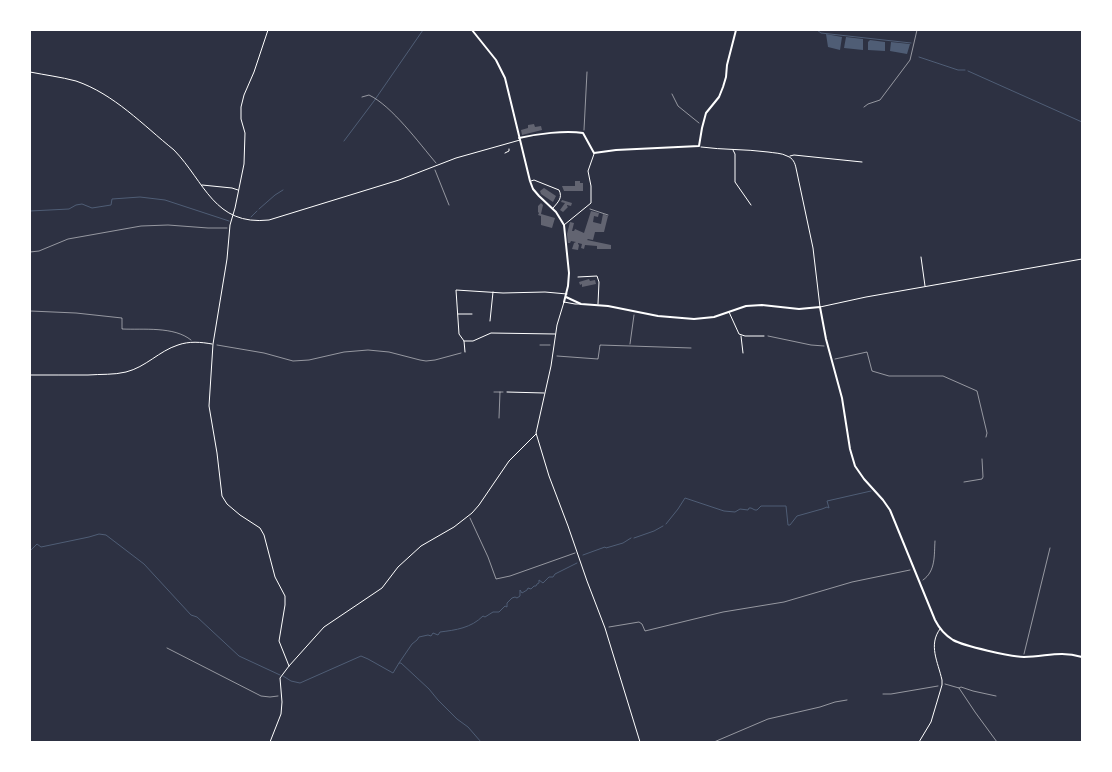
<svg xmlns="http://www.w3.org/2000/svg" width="1112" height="772" font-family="Literata,serif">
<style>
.water{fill:#4f5d75}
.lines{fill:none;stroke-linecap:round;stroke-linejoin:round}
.stream{stroke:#4f5d75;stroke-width:1}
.building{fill:#626471}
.path{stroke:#fff;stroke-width:0.5}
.pedestrian{stroke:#fff;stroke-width:1}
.minor{stroke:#fff;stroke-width:1}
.tertiary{stroke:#fff;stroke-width:2}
</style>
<rect width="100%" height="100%" fill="#2d3142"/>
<path class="water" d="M826,34l16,3 -2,13 -12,-3z
M846,37l17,2v11l-19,-2z
M870,40l15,2v9l-17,-1v-8z
M891,42l19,2 -3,10 -17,-3z"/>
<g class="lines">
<path class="stream" d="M817,30l4,3 90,10
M919,57l39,13h7
M968,71l114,51
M344,141l30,-40 49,-71
M259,209l16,-14 8,-5
M30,211l39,-2 7,-4 6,-1 10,4 19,-3 1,-6 28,-2 25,3 64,21
M251,217l6,-6
M666,524l12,-15 7,-11 39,13 11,1 5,-3 8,1 1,-2h2l4,2h2l4,-4h25l2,19h2l7,-9 25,-7 5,-2 2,1 -2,-7 44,-10
M634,538l20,-7 9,-5
M30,551l7,-7 4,3 48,-10 10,-3 7,1 38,29 47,51 6,2 42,39 41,19
M583,555l22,-8 1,1 17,-5 8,-5
M399,663l13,-19 5,-4 2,-3 9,-2 3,1 2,-3 5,2 2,-3c16,-2 31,-4 43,-16l2,1 8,-5h6l6,-6 2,1v-4l5,-5 3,-1 2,1 3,-2v-6l2,3 5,-3 1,-2 3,1 3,-3h2l1,-2 2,-1v-3l4,3 6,-6h4l2,-3 22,-11
M283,676l8,5 9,2 61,-27 7,3 25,14 6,-10h2l28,26 9,11 19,19 11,8 13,15"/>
</g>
<path class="building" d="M534,124l1,3 6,-1 1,4 -20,5 -1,-5 7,-2v-3z
M575,181h5v2h3v8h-19l-2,-5h13z
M544,188l12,8 -3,6 -12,-8 -1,-3z
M562,200l10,3 -1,3 -4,-1v1l1,1 -5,5 -3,-2 5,-7 -4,-1z
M541,203l2,2 -2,9 14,4 -3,10 -11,-3v-10v1l-3,-1 1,-2 -1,-1v-6z
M591,211l8,2 -1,4 -4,-1 -1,6 8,2 2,-10 5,2 -4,16h-9l-2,8 -5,-1 -1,1 24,5v4h-14v-3l-12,-1 -1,4 -3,-1 1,-4 -4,-1v1l1,1 -1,5 -6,-1 2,-6 2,-1 -5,-1 -1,2h-2l-1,-9 3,-12 4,1 -2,8h2l1,-2 9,4z
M589,279l1,2 5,-1 1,4 -14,3v-3l-2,1 -1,-3z"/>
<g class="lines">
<path class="path" d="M672,94l6,12 21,17
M362,97l7,-2c23,11 50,48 67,68
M864,107l4,-3 12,-4 30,-40 7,-30
M584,130l3,-58
M435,170l14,35
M590,209l18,6
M30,252l9,-1 29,-12 73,-13 27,-1 40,3h19
M30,311l46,2 46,5v11c21,1 52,-3 69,11
M768,336l43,9 13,1
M630,344l4,-29
M217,345l47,8 29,8 16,-1 35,-8 24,-2 21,2 31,8 6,1 9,-1 26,-7
M540,345h10
M557,356l41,3 2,-14 91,3
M835,359l32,-7 5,19 17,5h54l34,15 10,42 -1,4
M494,392h9
M499,418l1,-26
M964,482l18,-3 1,-2 -1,-18
M470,518l18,39 8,22 14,-3 65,-23
M923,580c13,-9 11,-25 12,-39
M609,627l30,-5 3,2 3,7 78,-19 61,-10 68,-20 58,-12
M167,648l94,48 9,1 8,-1
M1024,654l26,-106
M945,684l14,4 2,-1 12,4 23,5
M959,688l16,24 22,30
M883,694h8l47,-8
M714,742l54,-23 52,-12 15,-5 12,-2"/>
<path class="pedestrian" d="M505,153l4,-2v-2"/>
<path class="minor" d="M268,30l-14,42 -10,23 -3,12v12l4,14 -1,31 -9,44 -5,17 -3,34 -14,85 -4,62 8,47 5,43 5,8 13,11 20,13 4,7 11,42 10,19v9l-6,36 10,25
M30,72c15,3 31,5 46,9 38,13 67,44 98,69 31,32 40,76 95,70l130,-40 57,-22 64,-18
M701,147c22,3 44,2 67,5 6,1 14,1 19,4 6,2 8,7 9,12l17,80 7,59 46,-10 216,-38
M733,150l2,4v28l16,23
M790,156l4,-1 68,7
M531,181l3,-1 25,10c4,8 -1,12 -6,18
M202,185l30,3 6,2
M564,225l27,-22v-17l-3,-15 6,-17
M921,257l4,29
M578,277l19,-1 2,6 -1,22
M580,304h-5l-11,-2 -7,23 -6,41 -15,67 13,43 19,50 19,55 18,47 35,114
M729,312l10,22 6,2h19
M458,314h14
M490,321l3,-29
M741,336l2,17
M464,341h9l18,-8 64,1
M465,352l-1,-11 -5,-7 -3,-44 47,3 42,-1 22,2
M30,375c19,0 39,0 58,0 13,-1 26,0 38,-3 20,-5 33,-21 52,-27 11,-4 23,-3 34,-1
M507,392l37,1
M270,742l11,-28 1,-12 -2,-24 9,-12 35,-39 58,-39 16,-21 23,-21 33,-19 18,-14 7,-8 30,-44 27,-27
M919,742l12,-20 11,-37v-5c-4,-18 -14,-35 -2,-51"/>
<path class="tertiary" d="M472,30l24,30 9,18 25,103 3,8 6,7 17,16 8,13 5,48 -1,13 -4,16
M519,138c18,-4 46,-8 64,-5l11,20 22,-3 83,-4 3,-18 4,-15 13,-16 4,-10 3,-10 1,-12 9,-35
M566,297l15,7 27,2 50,10 36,3 20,-2 32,-11 16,-1 37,4 21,-2 6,32 16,59 8,51 5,17 9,13 19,21 7,10 45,110c4,8 10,15 18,20 11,6 58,17 71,17 22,0 35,-7 58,0"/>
</g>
<rect width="1112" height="772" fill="none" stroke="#ffffff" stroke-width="62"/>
</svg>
